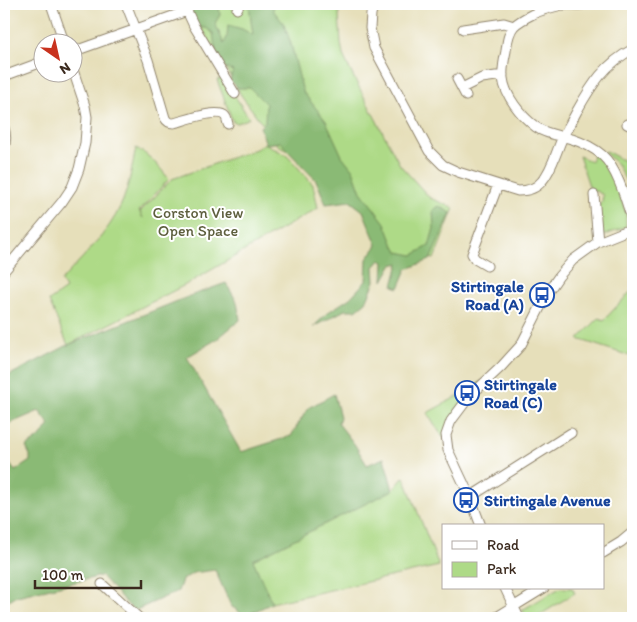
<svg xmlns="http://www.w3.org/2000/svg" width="637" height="622" font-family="Itim,sans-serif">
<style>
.green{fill:#aeda87;stroke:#748252}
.forest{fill:#8aba74;stroke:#627249}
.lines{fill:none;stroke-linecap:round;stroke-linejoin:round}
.minor-casing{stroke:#90846c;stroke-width:11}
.minor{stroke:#fff;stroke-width:9}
.labels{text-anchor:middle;stroke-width:4;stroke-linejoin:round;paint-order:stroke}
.park-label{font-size:16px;fill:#5e5f3e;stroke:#fff}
.transit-label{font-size:16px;font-weight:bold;fill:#164399;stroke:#fff;text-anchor:start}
</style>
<rect width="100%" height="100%" fill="#fff"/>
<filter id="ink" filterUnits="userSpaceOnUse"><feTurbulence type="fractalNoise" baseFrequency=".02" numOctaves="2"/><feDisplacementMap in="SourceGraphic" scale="10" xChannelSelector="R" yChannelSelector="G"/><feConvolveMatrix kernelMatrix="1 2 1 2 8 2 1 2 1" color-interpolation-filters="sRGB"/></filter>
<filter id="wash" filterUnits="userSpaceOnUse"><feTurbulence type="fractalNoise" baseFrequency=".0096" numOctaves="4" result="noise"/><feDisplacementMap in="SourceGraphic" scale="20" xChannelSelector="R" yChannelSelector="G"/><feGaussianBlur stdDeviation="1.12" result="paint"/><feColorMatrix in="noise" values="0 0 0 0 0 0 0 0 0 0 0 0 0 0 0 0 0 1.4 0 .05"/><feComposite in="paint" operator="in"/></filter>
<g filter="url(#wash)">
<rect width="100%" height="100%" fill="#e6dfba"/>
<path class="green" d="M192,4h34l8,6 9,-6h97l-1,11 2,28 2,12 8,17 49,93 30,33 24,10 -20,51 -7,-1 -30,3 -34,-51 -46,-32 -25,-25 -14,-8 -37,-50 -35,-60 -14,-19z
M222,78l2,1 25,39 -1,1 -11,4 -4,-1 -16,-42z
M265,143c7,5 15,8 22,13 8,7 15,17 23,25l3,4 5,23 -129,75 -121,62 -19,-44 17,-12 -5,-8c21,-24 47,-47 60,-76 8,-18 11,-38 15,-57 14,7 24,20 33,31l-30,32 4,7 -3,-6 32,-33 84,-30z
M606,151l22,12 5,5v30l-1,-5 -15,-29 -12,-11z
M593,155l7,3 5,6 11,19 10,30v14l-26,10 -2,-32 4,-3 1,-7 -7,-4 -5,1 -12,-36 12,5z
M633,289v68l-55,-18 21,-21 5,2z
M482,381l-38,58 -17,-26 35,-19z
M404,477l35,89 -172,38 -27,-62 153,-52z
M560,588h12l3,5 -40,25h-7l-6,-8z"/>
<path class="forest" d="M192,4h24l3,3 1,8 -5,8 9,21 3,-7 1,-12 14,4 11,6 -4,-30 1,-1h24l-1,6 11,14 7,20 12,48 23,29 16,35 11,14 8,22 24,31 7,18 6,11 15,3 16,-9 5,-18 -1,-18 6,-4 12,7 -21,47 -23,9 -8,19 -6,-2 6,-23 -7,2 -9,16 1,-19 -4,-2 -6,7 1,14 -9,21 -10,8h-11l-32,17 17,-16 20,-13 16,-17 1,-22 10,-14 -14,-34 -13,-10 -24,3 -10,-24 -29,-30 -6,-8 -15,2 -6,-17 5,-5 1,-18 -16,-16h-12l-8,-8 3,-9c-17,-4 -18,-24 -20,-38l-7,-5h-7l-7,-16z
M226,283l11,19 3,18 -23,19 -30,18 54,95 50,-16 17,-28 26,-14 6,23 -2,6 17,22 12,20 17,-7 9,32 -140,70 19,43 -27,13 -14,-10 -16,-36 -22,3 -11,7 -4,11 -44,20 -33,-35 -84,20 -13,6v-137l5,-2 6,8 15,-10v-6l-4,-8 13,-9 11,-13 -11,-14 -35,15v-48l64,-33 122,-49z"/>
</g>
<g filter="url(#ink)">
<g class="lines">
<defs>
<path id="minor" d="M51,4l13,38
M126,4l22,56 17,58c2,4 4,5 9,5 9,-2 44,-15 51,-7 2,2 2,5 3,8
M374,4l-3,10 -1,14 4,20 55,103 14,14 15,7 60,19c9,0 18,-2 24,-10 10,-11 14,-29 20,-42 4,-9 10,-18 15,-28 15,-27 28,-47 56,-62
M589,4c-9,2 -18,0 -27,1 -9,2 -20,5 -29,9 -6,3 -14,7 -19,12 -6,7 -7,17 -8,25 -2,9 -4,18 -3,27 2,18 18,38 33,49 11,8 23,8 36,12 9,3 22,9 30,16 16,14 25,49 31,68
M237,9l3,-5
M187,11l7,15 41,68
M463,29l41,-6 10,3
M72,52l115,-41v-7
M4,76l38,-14
M457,79l9,17
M462,88l20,-10 21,-3
M627,124l6,3
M4,128c2,6 2,14 0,20
M594,195l4,47
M487,266l-12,-7 -3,-5 26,-69
M4,271l58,-69 10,-15 7,-18 6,-26 2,-26 -2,-11 -13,-39
M470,497l101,-64
M481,526l-11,-29 -22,-47 -2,-15 5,-14 18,-24 32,-30 20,-22 27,-53 11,-16 14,-16 25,-18 35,-14
M603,553l18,-11 12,-10
M102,584l37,34
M505,588l14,30
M495,618l49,-30"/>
</defs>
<use href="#minor" class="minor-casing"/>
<use href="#minor" class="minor"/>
</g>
</g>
<defs>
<symbol id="bus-ring" viewBox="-11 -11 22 22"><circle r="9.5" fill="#fff" stroke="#1a4fb4" stroke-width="1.5"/><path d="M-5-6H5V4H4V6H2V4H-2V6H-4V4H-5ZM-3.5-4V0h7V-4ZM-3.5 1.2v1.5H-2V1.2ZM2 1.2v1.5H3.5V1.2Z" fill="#1a4fb4"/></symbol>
</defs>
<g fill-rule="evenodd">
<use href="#bus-ring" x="528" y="281" width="28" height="28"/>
<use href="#bus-ring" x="453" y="379" width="28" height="28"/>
<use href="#bus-ring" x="452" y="486" width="28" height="28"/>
</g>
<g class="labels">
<g class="park-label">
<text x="198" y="218">Corston View<tspan x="198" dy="18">Open Space</tspan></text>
</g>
<g class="transit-label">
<text x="524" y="292" text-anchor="end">Stirtingale<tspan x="524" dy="18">Road (A)</tspan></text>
<text x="484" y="390">Stirtingale<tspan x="484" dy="18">Road (C)</tspan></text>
<text x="484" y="506">Stirtingale Avenue</text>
</g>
</g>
<rect width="637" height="622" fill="none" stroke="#fff" stroke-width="20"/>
<rect x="442" y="524" width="162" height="65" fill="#ffffff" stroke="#b1aaa5"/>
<rect x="452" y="541" width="25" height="8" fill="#ffffff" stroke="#b1aaa5"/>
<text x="487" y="550" font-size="15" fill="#3b2a1e">Road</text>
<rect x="452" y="562" width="25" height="15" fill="#aeda87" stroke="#b1aaa5"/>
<text x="487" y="574" font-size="15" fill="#3b2a1e">Park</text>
<g transform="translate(58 58) rotate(146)"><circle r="24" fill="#ffffff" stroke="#b1aaa5"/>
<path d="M0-4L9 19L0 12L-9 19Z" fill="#c8321e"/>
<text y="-8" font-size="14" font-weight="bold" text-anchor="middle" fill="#3b2a1e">N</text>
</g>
<path d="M35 580v8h106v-8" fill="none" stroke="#3b2a1e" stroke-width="2.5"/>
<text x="42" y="580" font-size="15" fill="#3b2a1e" stroke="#ffffff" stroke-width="4" paint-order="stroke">100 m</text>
</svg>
